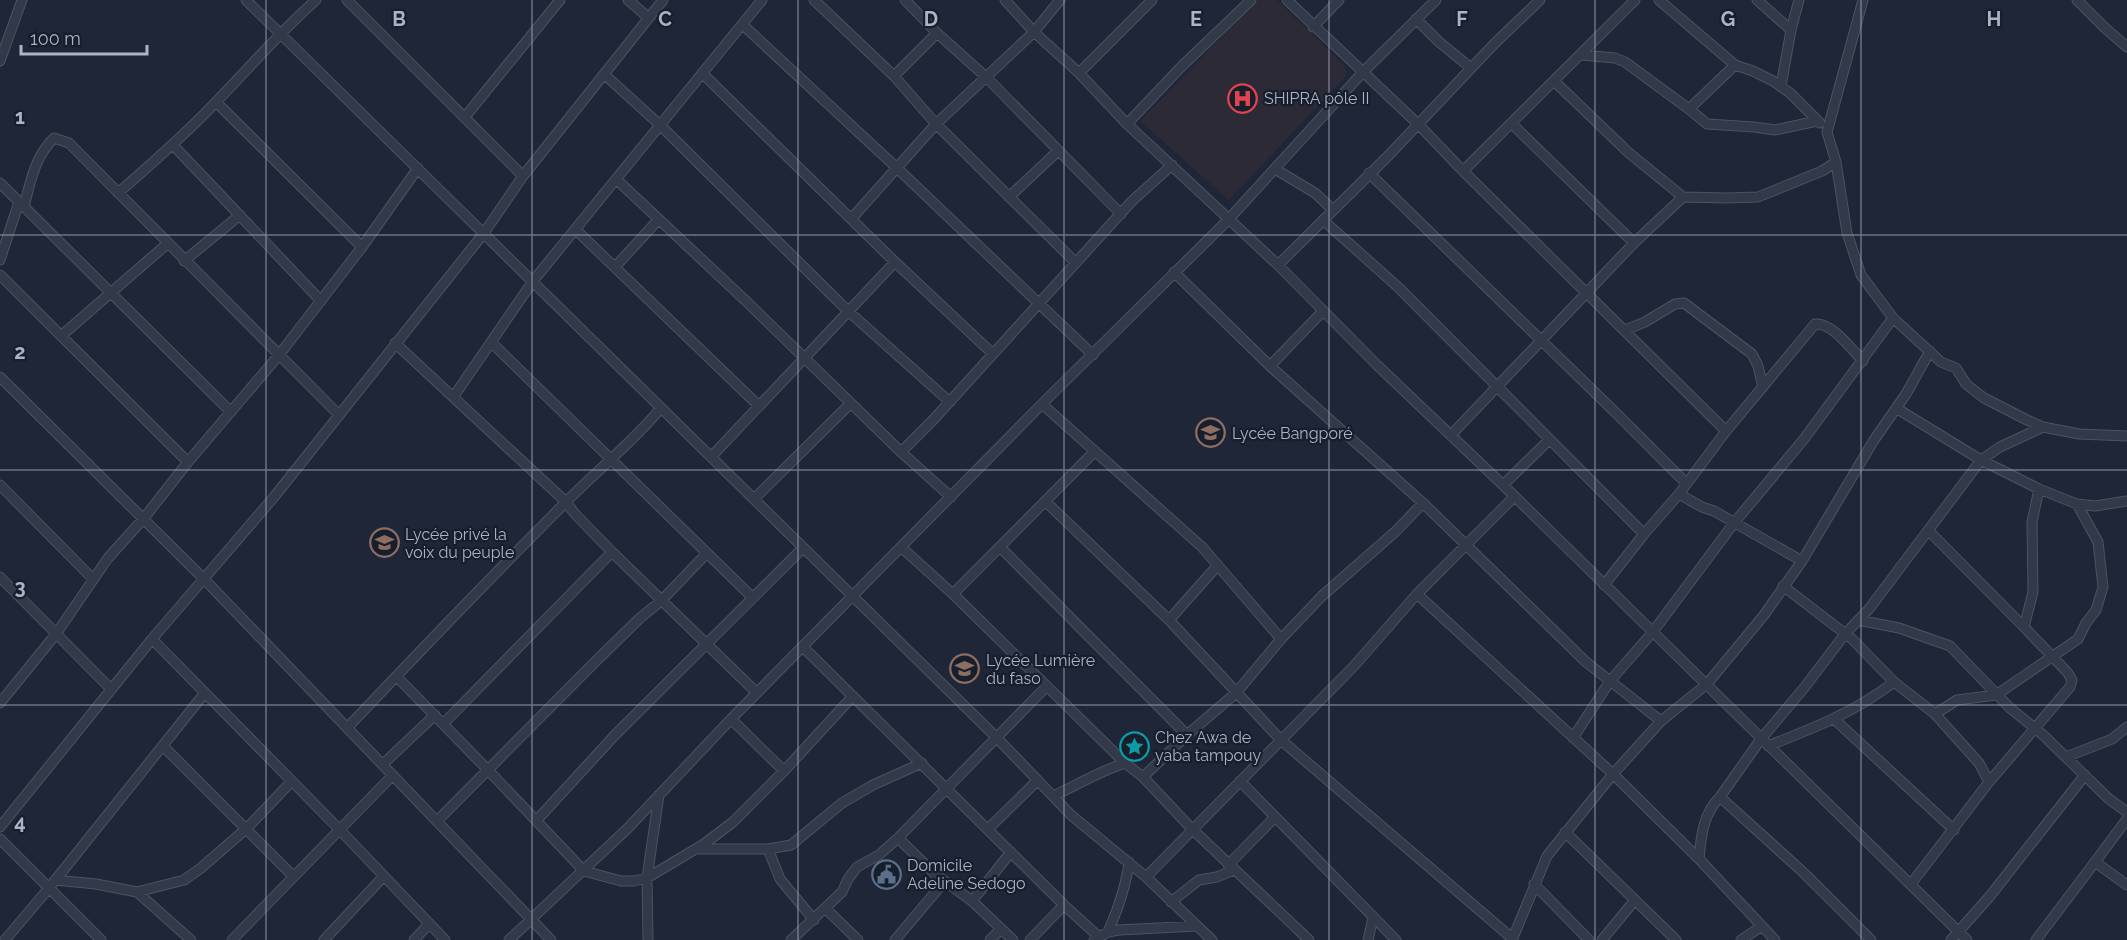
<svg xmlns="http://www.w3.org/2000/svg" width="2127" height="940" font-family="Raleway,sans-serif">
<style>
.medical{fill:#2d2a38}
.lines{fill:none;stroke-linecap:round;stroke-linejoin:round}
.minor-casing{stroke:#4c5363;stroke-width:11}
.minor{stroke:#323948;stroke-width:9}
.grid{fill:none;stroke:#abb3c5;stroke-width:1.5;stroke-opacity:0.55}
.labels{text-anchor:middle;stroke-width:4.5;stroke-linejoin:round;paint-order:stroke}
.poi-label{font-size:16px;fill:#abb3c5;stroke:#171e2c;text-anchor:start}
.grid-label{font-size:20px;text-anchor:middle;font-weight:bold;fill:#abb3c5;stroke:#171e2c;stroke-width:4.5;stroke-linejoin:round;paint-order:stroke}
</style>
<rect width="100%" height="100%" fill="#1e2637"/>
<path class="medical" d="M1257,0h20l69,67v9l-117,124 -89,-79z"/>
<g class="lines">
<defs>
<path id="minor" d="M246,0l750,737 75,78 75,62 66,63
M347,0l176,176
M628,0l21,18
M814,0l80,76 42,48 140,139
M1005,0l29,32 45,41 48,51 151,141 99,100 126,120 464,455
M1287,0l131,124 45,47 263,260
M1659,0l76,65 18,6 20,10 17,12 30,30
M1757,0l34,30
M1863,0l-36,132 9,30 11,71 14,42 32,43 48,44 15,6 10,16 18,14 43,22 16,7 36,7 48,2
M2077,0l27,27 23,20
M1416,19l22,22 33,27
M743,25l154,143 196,187
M1313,27l26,-27
M937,33l49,44 135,137
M1581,55l34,3 10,4 64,47 18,15 47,3 21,3 42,-9
M0,61l22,-61
M702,73l193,189 98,92
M1079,73l73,-73
M604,74l56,51 188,186 102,91
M894,76l43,-43 -32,-33
M1554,81l75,72 54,44 43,1 32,-1 64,-26 14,-9
M1781,86l10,-56 8,-30
M216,102l146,145
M1689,109l46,-44
M465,117l95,-117
M1511,123l123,120
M1127,124l54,-57 70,-67
M173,145l148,156
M1275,169l40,24 18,17
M1463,171l172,-171
M1369,173l249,242 68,68
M616,179l131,123 154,150 50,45
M0,183l231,229
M118,193c34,-30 67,-58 98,-91 33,-34 64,-70 100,-102
M1009,197l49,-46
M24,207c6,-24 11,-51 30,-69l15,5 269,271
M852,218l84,-94 98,-92 26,-32
M1323,220l76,68 245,246
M575,229l184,177
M0,260l19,-58
M184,261l56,-46
M1278,265l111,-110 106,-112 45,-43
M615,267l44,-48
M1174,272l96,94 153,137 163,159 75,59
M0,275l188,187
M1625,330l20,-8 30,-18 9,-1 68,51 6,12 5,21
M61,336l106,-92
M491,342l262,256
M395,343l171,159 9,12 37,38 145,141
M1270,366l53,-55
M0,377l204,202 347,361
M454,396l79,-115 229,-281
M1042,404l160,143 79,92
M1896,408l85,52 58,29 38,15 18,2 32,-5
M1451,435l183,-192 49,-46
M901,452l32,-32 199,-219 40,-36
M711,457l184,-195
M0,485l92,93
M1503,485l46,-45
M1679,494l23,13 12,4 88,50
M754,499l97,-96
M1045,501l124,119 112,120 232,199
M1929,531l95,96
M901,547l52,47 172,169 18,14 49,52 117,111
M1000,547l187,188
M0,577l111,112
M1604,585l40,-51 35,-40 47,-63 89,-107c17,-2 36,25 48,37
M1783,586l69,53 42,43 41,32 44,49 10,19 -78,102
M953,594l142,-143
M1417,594l196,180 86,85 76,81
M1169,620l49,-55
M1858,620l41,8 51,18 60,62 32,26 67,65 18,13
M152,639l187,190 106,111
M804,648l260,257 34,31
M397,677l91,93 96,101 37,10h13l13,-3 57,-34 29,-22 51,-51 69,-75
M0,703l56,-69 52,-76 36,-40 44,-56 91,-107 83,-108 56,-79
M1935,714l22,-14 39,-5 82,-56 8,-16 10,-13 7,-23 -5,-45 -21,-38
M731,719l53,52
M1834,719l120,111
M443,724l169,-172
M348,727c71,-75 143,-150 216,-223 32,-33 68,-61 97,-96
M1573,738l37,-57 42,-48 82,-110 70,-84 89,-121
M163,746l130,130
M1768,746c46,-18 87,-34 126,-64
M2066,757l46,-18 15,-12
M383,764l52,-49
M1143,777l44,-42 49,-42 45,-54 41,-43 73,-64 28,-29
M1240,781l156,159
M1989,782l81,-95 2,-7 -4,-7 -44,-46 9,-35 -1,-70 7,-33
M1053,796c24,-11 47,-25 72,-33
M437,821l160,-161 43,-42 21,-17 46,-48
M536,821l79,-86 188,-187
M0,827l152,-188 122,-142 210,-264 39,-57 140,-176
M988,829l50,-49
M1565,832l111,108
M898,838l37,36 37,27 41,39
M0,839l101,101
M697,849h71l23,-4 51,-42 31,-18 49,-22
M768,849l12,30 34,41
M1699,859c2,-23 4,-45 21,-62
M2095,862l32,-43
M1228,865l47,-48
M1146,877l208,-211 63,-72 97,-97
M55,880l41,4 41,8 47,-12 17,-12 46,-40 44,-46
M1534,884l55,56
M137,892l54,48
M972,901l39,-49
M1171,902l28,-22 18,-3 17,-7
M826,909l32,31
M1108,932c10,-23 18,-45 21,-70
M5,940l44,-52 155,-194
M232,940l161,-165
M324,940l60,-64
M414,940l15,-16
M509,940l119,-112 103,-109 311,-315 186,-184 135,-148 73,-72
M648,940l-1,-62 12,-83
M791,940l51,-48 6,-13 9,-12 22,-12 19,-17 149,-152
M895,940l49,-58
M990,940l11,-11
M1030,940l34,-35
M1094,940l14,-8 11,-2 78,-4
M1368,940l5,-22
M1512,940l35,-84 66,-82 48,-53 46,-37 57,-69 38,-54 72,-121 32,-46 24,-43
M1602,940l33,-40
M1741,940l21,-14
M1871,940l-67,-67 -84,-76 41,-58 43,-51 41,-54 24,-25 112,-149 19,-13 43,-20
M1951,940l39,-44 95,-121
M2036,940l59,-78 32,23"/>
</defs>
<use href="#minor" class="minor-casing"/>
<use href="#minor" class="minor"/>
</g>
<path class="grid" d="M266,0v940M532,0v940M798,0v940M1064,0v940M1329,0v940M1595,0v940M1861,0v940M0,235h2127M0,470h2127M0,705h2127"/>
<defs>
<symbol id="hospital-ring" viewBox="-11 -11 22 22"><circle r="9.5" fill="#171e2c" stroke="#e0444e" stroke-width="1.5"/><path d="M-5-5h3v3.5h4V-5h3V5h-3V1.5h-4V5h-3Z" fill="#e0444e"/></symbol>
<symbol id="school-ring" viewBox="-11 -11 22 22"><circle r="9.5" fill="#171e2c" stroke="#8d6e63" stroke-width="1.5"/><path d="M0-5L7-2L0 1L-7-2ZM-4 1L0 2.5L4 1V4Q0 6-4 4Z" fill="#8d6e63"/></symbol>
<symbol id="sight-ring" viewBox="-11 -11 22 22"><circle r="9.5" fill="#171e2c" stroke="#0f9aa8" stroke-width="1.5"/><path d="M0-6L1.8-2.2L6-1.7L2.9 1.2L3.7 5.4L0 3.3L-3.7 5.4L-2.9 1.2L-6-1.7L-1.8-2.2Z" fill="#0f9aa8"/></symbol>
<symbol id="civic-ring" viewBox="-11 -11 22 22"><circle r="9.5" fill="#171e2c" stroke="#5c6f8a" stroke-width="1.5"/><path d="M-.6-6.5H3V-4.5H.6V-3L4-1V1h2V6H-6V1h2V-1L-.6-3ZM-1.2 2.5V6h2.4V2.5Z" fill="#5c6f8a"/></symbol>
</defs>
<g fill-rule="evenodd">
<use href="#hospital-ring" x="1226" y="82" width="33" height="33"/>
<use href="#school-ring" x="1194" y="416" width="33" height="33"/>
<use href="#school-ring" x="368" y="526" width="33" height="33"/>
<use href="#school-ring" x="948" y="652" width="33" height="33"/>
<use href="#sight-ring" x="1118" y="730" width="33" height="33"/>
<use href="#civic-ring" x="870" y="858" width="33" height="33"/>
</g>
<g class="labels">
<g class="poi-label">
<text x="1264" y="104">SHIPRA pôle II</text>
<text x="1232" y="439">Lycée Bangporé</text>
<text x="405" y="540">Lycée privé la<tspan x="405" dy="18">voix du peuple</tspan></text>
<text x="986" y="666">Lycée Lumière<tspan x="986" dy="18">du faso</tspan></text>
<text x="1155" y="743">Chez Awa de<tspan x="1155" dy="18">yaba tampouy</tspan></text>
<text x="907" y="871">Domicile<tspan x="907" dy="18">Adeline Sedogo</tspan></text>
</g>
</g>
<g class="grid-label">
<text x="399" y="26">B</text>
<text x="665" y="26">C</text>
<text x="931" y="26">D</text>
<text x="1196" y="26">E</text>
<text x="1462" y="26">F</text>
<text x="1728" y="26">G</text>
<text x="1994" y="26">H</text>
<text x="20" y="124">1</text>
<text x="20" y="359">2</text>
<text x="20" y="594">3</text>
<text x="20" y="829">4</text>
</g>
<path d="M21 45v9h126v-9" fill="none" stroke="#abb3c5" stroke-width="3"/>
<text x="30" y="45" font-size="18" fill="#abb3c5" stroke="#171e2c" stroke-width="4.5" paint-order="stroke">100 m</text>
</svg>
